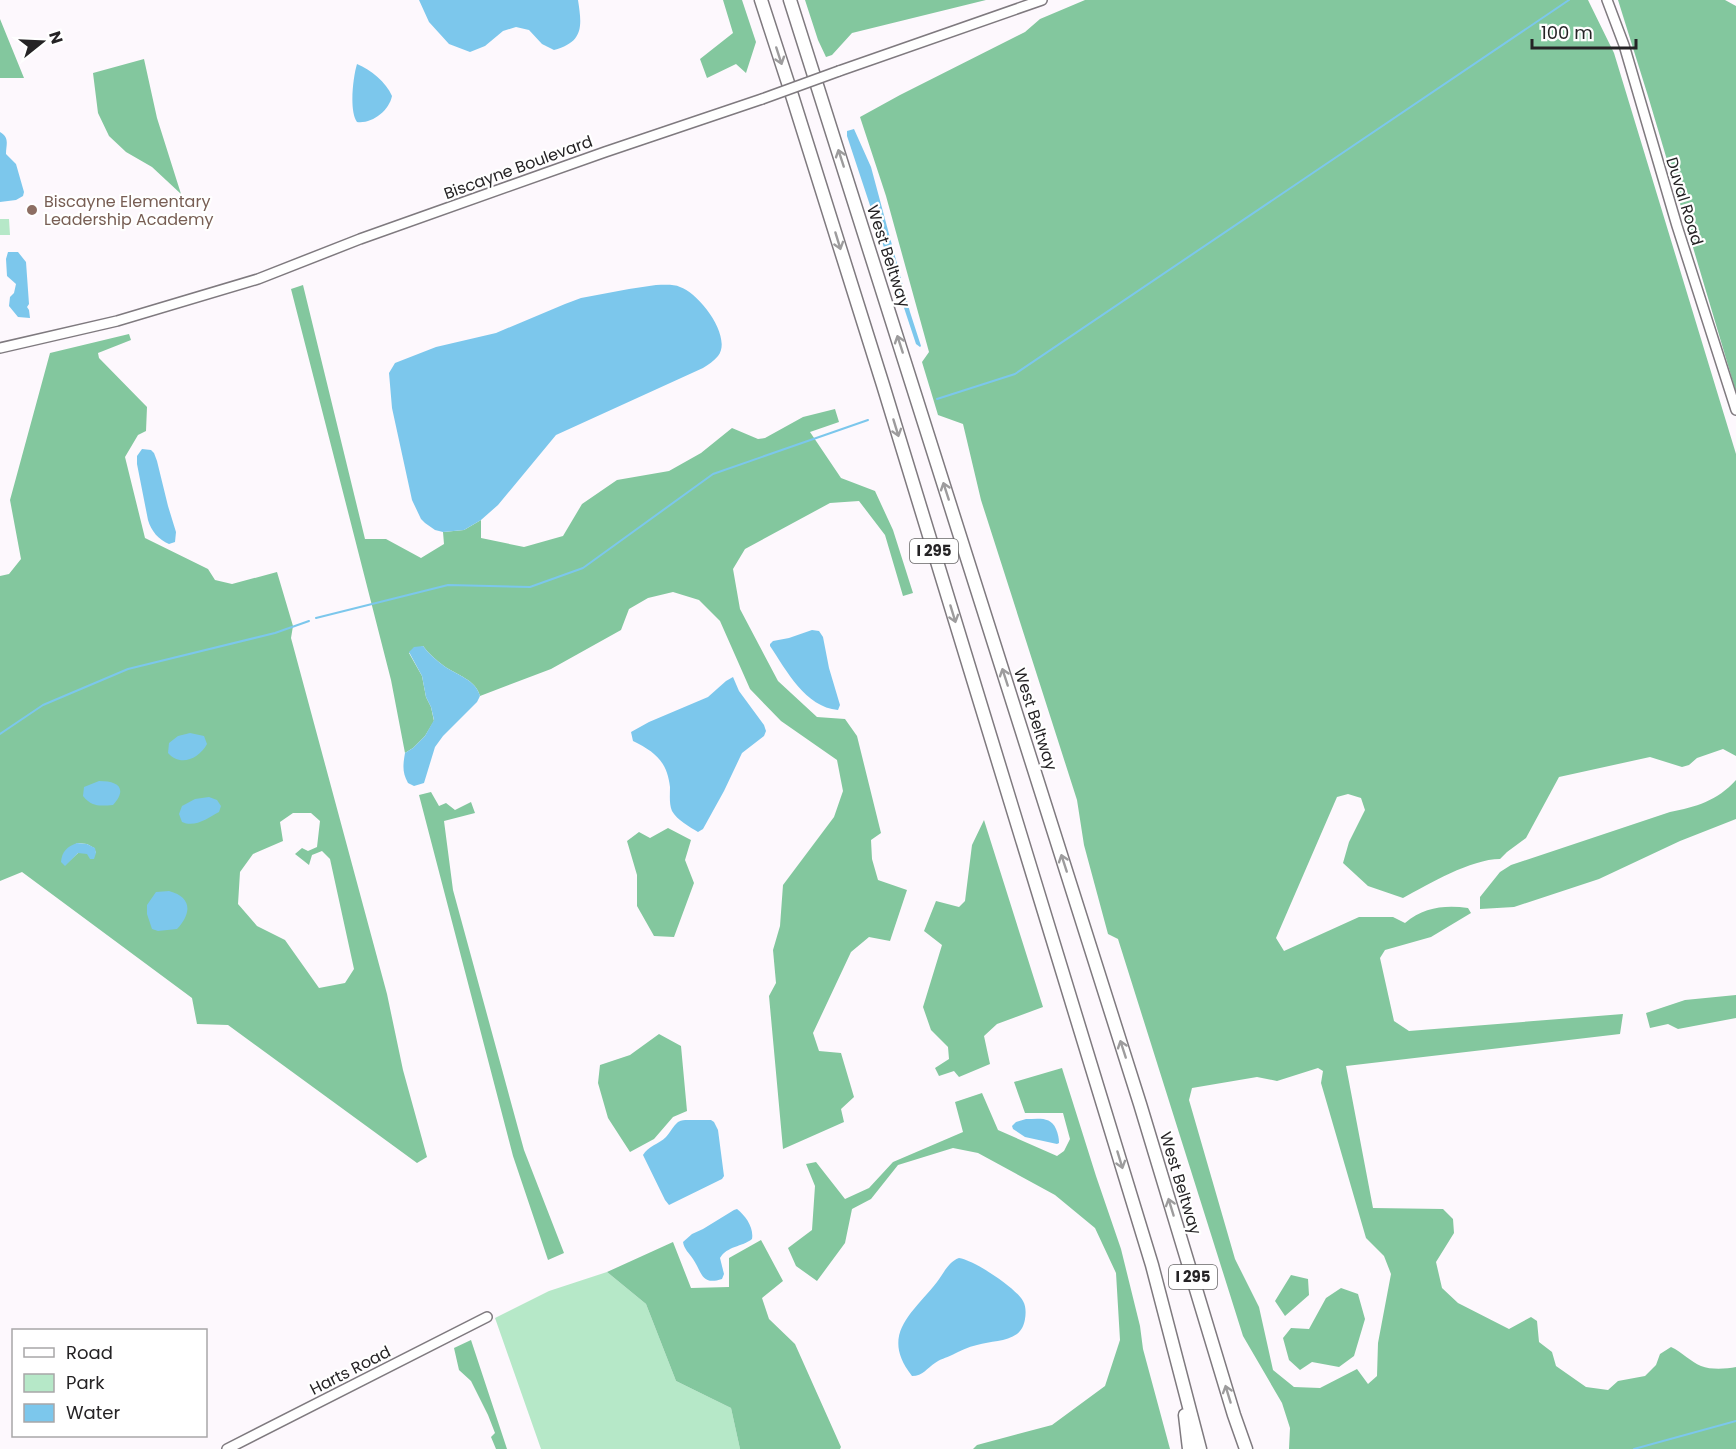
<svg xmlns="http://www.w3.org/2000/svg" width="1736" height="1449" font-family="Poppins,sans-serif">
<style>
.green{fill:#b6e8c8}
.forest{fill:#83c79e;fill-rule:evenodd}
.water{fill:#7cc7ec}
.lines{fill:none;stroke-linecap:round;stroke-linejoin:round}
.stream{stroke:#7cc7ec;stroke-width:2}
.secondary-casing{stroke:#7f7a7f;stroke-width:12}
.highway-casing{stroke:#7f7a7f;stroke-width:15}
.secondary{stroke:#fff;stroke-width:9}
.highway{stroke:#fff;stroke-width:12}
.secondary-bridge-casing{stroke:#7f7a7f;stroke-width:12;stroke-linecap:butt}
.secondary-bridge{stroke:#fff;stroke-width:9}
.oneway{stroke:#9d9c9d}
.education-dot{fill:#8d6e63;stroke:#fff;stroke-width:2}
.labels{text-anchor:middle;stroke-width:4.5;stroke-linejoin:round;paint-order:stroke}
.shield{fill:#fff;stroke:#666566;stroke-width:1.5}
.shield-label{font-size:15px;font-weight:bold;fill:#252325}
.street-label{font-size:16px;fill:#252325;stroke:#fff}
.education-label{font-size:16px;fill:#785e54;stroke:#fff;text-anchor:start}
</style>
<rect width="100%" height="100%" fill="#fdf8fd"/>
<path class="green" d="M0,219h9l1,16h-10z
M607,1272l39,32 30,77 55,27 9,41h-199l-46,-131 54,-27z"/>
<path class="forest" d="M723,0h19l14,42 -10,31 -10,-9 -29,14 -7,-19 33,-26z
M805,0h181l-134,33 -20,22 -6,2 -8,-17z
M1085,0h503l26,53 122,401v302l-13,-7 -26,9 -8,7 -7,2 -32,-10 -91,20 -33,61 -19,14 -7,7c-29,0 -71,25 -97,39l-35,-12 -25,-23 6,-21 16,-32 -4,-12 -13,-4 -11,3 -61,141 8,13 75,-34h34l12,6c19,-16 40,-18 63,-15l3,5 -40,24 -46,13 -5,8 14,63 15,10 214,-17 -3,20 -274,32 27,142 70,1 10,10 1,14 -18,29 6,26 16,15 51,26 22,-12 6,4 2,21 13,10 4,14 30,21 22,3 10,-9 27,-5 11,-11 4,-11 11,-7c11,5 20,15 30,19 10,4 25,3 35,1v82h-447l1,-21 -8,-25 -39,-67 -125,-397 -10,-5 -24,-89 -7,-45 -96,-300 -18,-76 -25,-9 -16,-53 7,-10 -43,-156 -26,-79 40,-22 125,-63 15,-13zM1318,1068l5,3 -2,12 45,155 18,18 7,18 -13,69 -1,33 -9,8 -11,-15 -37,19 -26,-1 -21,-17 -14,-63 -24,-48 -46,-159 3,-12 65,-11 20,4z
M1618,0h107l11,6v386l-88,-296z
M0,19l24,59h-24z
M144,59l13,59 24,76 -29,-27 -26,-15 -17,-16 -11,-23 -5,-40z
M303,285l62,254h21l35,19 23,-14 -1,-12 21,-2 17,-10v18l43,9 39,-11 19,-32 35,-24 52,-9 32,-18 31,-25 26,11 7,-1 38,-21 32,-8 4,13 -29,10 31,46 34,13 18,39 20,63 -10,3 -18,-61 -26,-34 -29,2 -85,46 -12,20 7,40 38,72 39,36 28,2 12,17 24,97 -10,7 1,19 6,21 29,10 -17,51 -21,-4 -18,15 -38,81 6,18 22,2 13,44 -13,12 3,13 -61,27 -14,-153 7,-13 -3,-33 7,-24 3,-41 51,-68 9,-26 -6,-31 -56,-39 -31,-32 -30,-68 -21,-21 -26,-8 -25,6 -19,11 -8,21 -70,39 -71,27c-4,-16 -23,-21 -36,-30 -8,-6 -15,-12 -21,-20l-14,7 13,23 4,21 5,10 3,14 -9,15 -12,12 -8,5 -14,-73 -100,-391z
M129,334l2,6 -33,13 1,5 48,49 -1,24 -8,4 -13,22 20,81 63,31 7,11 17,4 45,-12 16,54 -2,12 96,356 16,76 24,87 -10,6 -189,-138 -31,-1 -5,-26 -170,-126 -22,9v-305l9,-2 12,-15 -11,-59 40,-147zM293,813h18l9,8 -3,26 -9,4 -6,-3 -7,6 14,11 3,-10 10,-4 8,8 24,110 -9,14 -26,5 -34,-48 -28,-14 -19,-22 2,-32 13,-18 30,-13 -3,-19zM77,843l10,1 7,4 2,5h-18l-13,12z
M1736,780v39l-56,22 -81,38 -85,28 -34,2v-12l20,-25 11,-7 159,-53c26,-5 47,-11 66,-32z
M431,792l8,14 7,-3 9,7 16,-8 4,11 -31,8 9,69 71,260 40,103 -16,7 -35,-104 -94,-361z
M984,820l59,187 -46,17 -13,12 6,28 -31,13 -5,-6 -15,5 -4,-8 14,-9 -1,-12 -17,-17 -8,-23 19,-62 -18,-14 12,-30 23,6 6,-6 7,-56z
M668,828l23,12 -6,20 9,23 -20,54 -20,-1 -17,-30v-31l-10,-34 12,-9 11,6z
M1736,995v23l-58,11 -10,-5 -18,4 -4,-15 39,-13z
M659,1034l22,12 6,65 -14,6 -19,22 -24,13 -22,-34 -10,-35 2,-18 30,-10z
M1062,1068l34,108 25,73 19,77 3,23 27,100h-197l4,-4 75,-20 53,-39 15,-46 -4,-67 -21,-45 -40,-33 -77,-42 -25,-5 -55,17 -27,34 -19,10 -7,34 -28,38 -21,-15 -8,-18 24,-18 3,-44 -9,-22 10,-2 29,37 24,-11 24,-26 70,-30 -8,-30 27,-9 16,37 59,26 7,-5 6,-12 -7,-26h-38l-11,-31z
M761,1240l22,41 -21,17 7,21 26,25 46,103 -1,2h-100l-9,-41 -55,-27 -30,-77 -39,-32 66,-30 18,46 38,-1v-29z
M1291,1275l17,4 1,16 -24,21 -10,-15z
M1341,1288l17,6 7,25 -11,37 -15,11 -27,-5 -12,8 -11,-10 -6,-22 8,-10 18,1 17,-31z
M471,1340l36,109h-11l-5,-12 4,-4 -7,-18 -17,-34 -12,-11 -5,-22z"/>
<path class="water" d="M419,0h159c4,26 6,42 -24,50l-12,-6 -13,-14 -13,-3 -13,4 -18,15 -15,6 -21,-8 -20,-22z
M357,64c14,6 29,18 35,32 -3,15 -20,28 -35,26 -8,-11 -4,-45 0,-58z
M854,129l17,38 39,145 11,34 -1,1 -4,-3 -69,-208v-5z
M0,132c10,6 6,12 6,22l10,10 8,28 -1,4 -7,4 -16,2z
M8,252h10l8,10 3,42 -2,3 2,3 1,8 -12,-1 -9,-11 1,-9 4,-4 2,-9 -9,-8 -1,-17z
M656,285c8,0 18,-1 24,2 19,6 53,50 38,69 -4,5 -10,9 -15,12l-147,67 -58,70 -17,15 -17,10 -21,2 -8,-2 -10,-7 -4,-4 -9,-19 -20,-92 -3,-35 6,-10 41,-16 60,-14 69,-29 16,-6 48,-9z
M142,449l9,1 3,3 3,8 11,45 8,26 -1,10 -6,2c-10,-4 -18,-13 -21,-24l-11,-56v-8z
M812,630l7,1 4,6 6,31 11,37 -2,5c-33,-3 -51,-39 -68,-64v-2l3,-3 16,-3z
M423,646c6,8 13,14 21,20 13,9 32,14 36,30l-3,6 -34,34 -8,11 -11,36 -10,3 -6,-3c-6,-11 -5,-18 -3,-30l8,-5 12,-12 9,-16 -3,-13 -5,-10 -4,-21 -13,-24 5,-5z
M733,677l6,14 25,34 2,6 -2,5 -22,17 -18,38 -21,38 -5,3c-8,-5 -21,-12 -26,-21 -3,-7 -2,-16 -2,-24 -3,-26 -15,-35 -37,-46l-2,-9 18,-10 59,-25 18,-16z
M190,733l14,3 3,8c-8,15 -27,23 -39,9l1,-10 9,-7z
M99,781c19,0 29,7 14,24 -14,1 -21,2 -30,-9l1,-9z
M209,797l8,3 4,6 -2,6c-11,6 -24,16 -37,10l-3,-8 3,-8 13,-7z
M77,843l10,1 8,4 1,5 -2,6h-4l-3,-5 -9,-1 -13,13 -4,-4c1,-11 6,-15 16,-19z
M169,891c23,6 23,22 8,38l-19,2 -6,-2 -5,-15v-9l9,-13z
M1026,1119c12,0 25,-3 30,10 2,5 3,9 3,14l-2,1 -32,-7 -12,-8 -1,-3 4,-4z
M688,1120h23l3,2 4,8 6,46 -2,3 -53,26 -4,-5 -22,-45c5,-9 16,-11 23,-18 4,-4 7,-11 12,-15 4,-2 6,-2 10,-2z
M737,1209c9,7 17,19 15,30 -10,8 -25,7 -32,19l4,16 -2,5c-21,7 -20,-7 -29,-20 -4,-6 -9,-10 -10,-17l9,-8 11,-5 31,-19z
M959,1258c15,2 57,30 64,43 3,5 3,12 2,18 -1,6 -3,11 -8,15 -11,8 -27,7 -40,11 -9,2 -17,6 -25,10 -6,3 -12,4 -17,8 -8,5 -12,13 -23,13 -33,-42 1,-63 25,-94 7,-9 11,-20 22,-24z"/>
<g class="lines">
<path class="stream" d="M937,399l78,-25 554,-374
M316,618l132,-33 82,2 53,-19 130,-94 155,-54
M0,734l43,-29 85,-36 147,-36 34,-12
M1634,1449l102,-28"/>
<defs>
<path id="secondary" d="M1607,0l17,45 53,181 59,184
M839,71l203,-71
M0,348l117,-27 141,-42 102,-40 245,-87 157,-53
M227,1449l260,-132"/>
<path id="highway" d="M761,0l29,89 93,296 269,880 48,184
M790,0l350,1104 94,311 12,34
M1185,1415l4,34"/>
</defs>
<use href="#secondary" class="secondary-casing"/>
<use href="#highway" class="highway-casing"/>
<use href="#secondary" class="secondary"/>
<use href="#highway" class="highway"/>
<defs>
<path id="secondary-bridge" d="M762,99l77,-28"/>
</defs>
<use href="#secondary-bridge" class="secondary-bridge-casing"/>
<use href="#secondary-bridge" class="secondary-bridge"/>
</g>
<defs><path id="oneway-shaft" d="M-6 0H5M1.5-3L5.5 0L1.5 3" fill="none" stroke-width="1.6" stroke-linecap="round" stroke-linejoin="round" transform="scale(1.5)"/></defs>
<g class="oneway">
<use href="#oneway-shaft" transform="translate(779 56) rotate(72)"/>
<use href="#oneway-shaft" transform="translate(841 158) rotate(-108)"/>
<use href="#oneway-shaft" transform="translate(838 241) rotate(73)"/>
<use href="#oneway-shaft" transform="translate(900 344) rotate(-108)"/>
<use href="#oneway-shaft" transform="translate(896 428) rotate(73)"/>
<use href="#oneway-shaft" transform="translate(946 491) rotate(-108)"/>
<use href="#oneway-shaft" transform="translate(953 614) rotate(73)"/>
<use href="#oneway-shaft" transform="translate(1005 677) rotate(-108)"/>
<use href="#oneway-shaft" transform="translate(1064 863) rotate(-108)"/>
<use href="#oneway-shaft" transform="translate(1123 1049) rotate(-108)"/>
<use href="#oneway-shaft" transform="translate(1120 1160) rotate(73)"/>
<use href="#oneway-shaft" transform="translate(1171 1207) rotate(-107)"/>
<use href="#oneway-shaft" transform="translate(1228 1394) rotate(-107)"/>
</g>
<circle class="education-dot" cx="32" cy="210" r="6"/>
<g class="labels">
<g class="shield">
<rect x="910" y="539" width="48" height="24" rx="4.5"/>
<rect x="1169" y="1265" width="48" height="24" rx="4.5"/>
</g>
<g class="shield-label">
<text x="934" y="556">I 295</text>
<text x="1193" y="1282">I 295</text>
</g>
<g class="street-label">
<text transform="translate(518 167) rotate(-20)" y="6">Biscayne Boulevard</text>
<text transform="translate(1685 201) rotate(73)" y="6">Duval Road</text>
<text transform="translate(889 256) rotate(72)" y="6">West Beltway</text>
<text transform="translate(1036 719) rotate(72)" y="6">West Beltway</text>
<text transform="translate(1181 1183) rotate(73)" y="6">West Beltway</text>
<text transform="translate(350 1370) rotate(-27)" y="6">Harts Road</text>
</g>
<g class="education-label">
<text x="44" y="207">Biscayne Elementary<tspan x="44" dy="18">Leadership Academy</tspan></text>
</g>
</g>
<rect x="12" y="1329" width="195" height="108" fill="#ffffff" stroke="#a8a7a8" stroke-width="1.5"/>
<rect x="24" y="1348" width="30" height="9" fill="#ffffff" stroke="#a8a7a8" stroke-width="1.5"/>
<text x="66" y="1359" font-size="18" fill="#252325">Road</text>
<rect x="24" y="1374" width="30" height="18" fill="#b6e8c8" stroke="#a8a7a8" stroke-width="1.5"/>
<text x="66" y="1389" font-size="18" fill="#252325">Park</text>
<rect x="24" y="1404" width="30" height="18" fill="#7cc7ec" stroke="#a8a7a8" stroke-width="1.5"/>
<text x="66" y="1419" font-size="18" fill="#252325">Water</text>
<g transform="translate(42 42) rotate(72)" stroke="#ffffff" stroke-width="4.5" paint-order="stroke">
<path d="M0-4.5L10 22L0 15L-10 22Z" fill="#252325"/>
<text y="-9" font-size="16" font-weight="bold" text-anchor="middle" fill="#252325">N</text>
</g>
<path d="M1532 39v9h104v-9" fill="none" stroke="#252325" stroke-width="3"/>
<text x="1541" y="39" font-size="18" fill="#252325" stroke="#ffffff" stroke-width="4.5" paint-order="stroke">100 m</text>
</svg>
